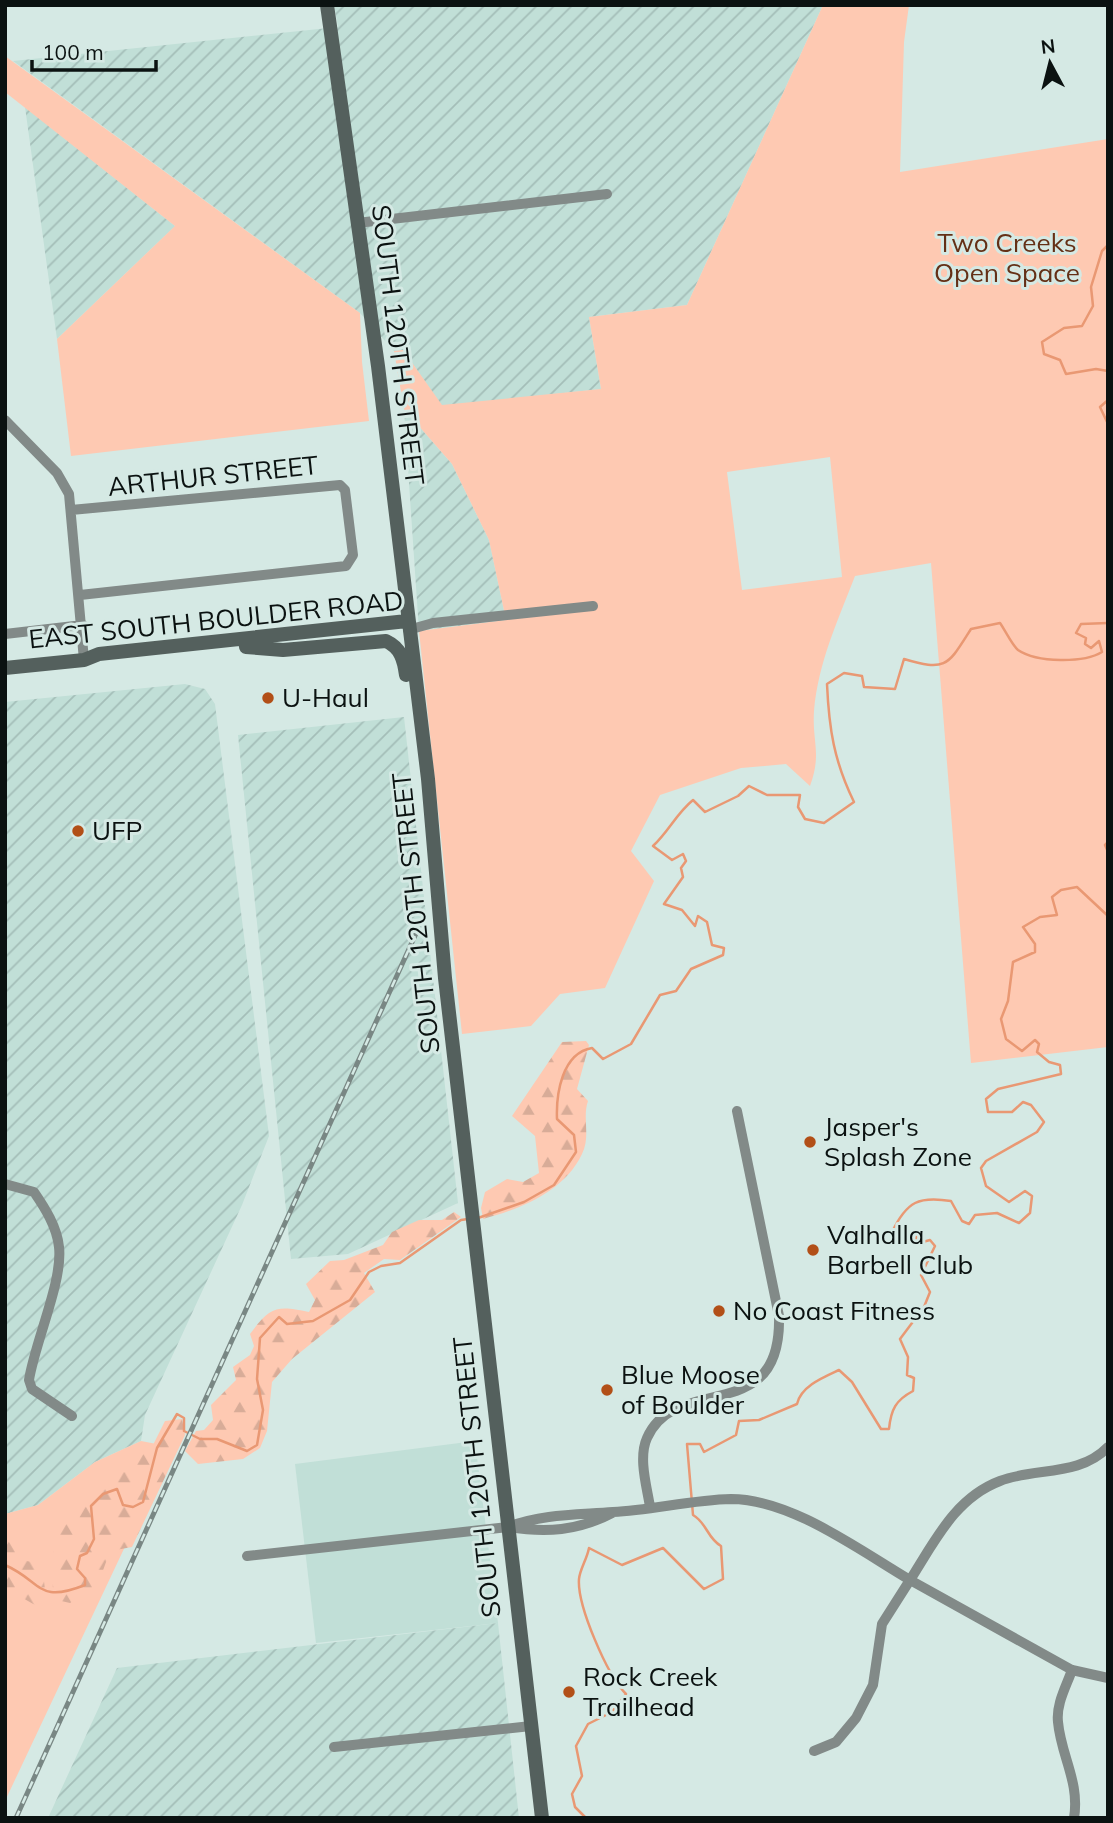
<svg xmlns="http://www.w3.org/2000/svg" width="1113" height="1823" font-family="Mulish,sans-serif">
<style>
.built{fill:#c1dfd7}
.industrial{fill:url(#industrial-furrows)}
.green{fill:#fec9b2;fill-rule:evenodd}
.forest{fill:url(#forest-firs)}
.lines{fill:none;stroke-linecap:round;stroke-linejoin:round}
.stream{stroke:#e99873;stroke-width:2.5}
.minor{stroke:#828a88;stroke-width:10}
.secondary{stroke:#54605d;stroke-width:14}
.rail-casing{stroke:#798784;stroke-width:5}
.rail{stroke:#d5e9e4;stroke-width:2.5;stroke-dasharray:8;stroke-linecap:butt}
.poi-dot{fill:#b24f17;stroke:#d5e9e4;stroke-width:2.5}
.labels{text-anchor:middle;stroke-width:6;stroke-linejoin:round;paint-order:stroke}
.park-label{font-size:26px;fill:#643016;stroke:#d5e9e4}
.street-label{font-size:26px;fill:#0b1211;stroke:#d5e9e4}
.poi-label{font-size:26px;fill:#0b1211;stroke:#d5e9e4;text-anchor:start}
</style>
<defs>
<pattern id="industrial-furrows" width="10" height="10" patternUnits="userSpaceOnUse" patternTransform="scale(1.75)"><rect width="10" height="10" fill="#c1dfd7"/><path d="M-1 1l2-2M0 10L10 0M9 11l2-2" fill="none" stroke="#a4beb8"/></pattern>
<pattern id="forest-firs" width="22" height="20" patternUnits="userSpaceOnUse" patternTransform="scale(1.75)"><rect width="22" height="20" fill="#fec9b2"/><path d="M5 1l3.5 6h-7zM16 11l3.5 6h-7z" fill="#d8ac98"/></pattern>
</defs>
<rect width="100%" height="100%" fill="#d5e9e4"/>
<path class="built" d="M475,1441l23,182 -182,20 -21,-179z"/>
<path class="industrial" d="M334,5h489l-136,300 -98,12 12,72 -159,17 -39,-56 -9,1 -34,-38 -347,-252 325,-34z
M25,107l150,119 -118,113z
M404,409l48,55 37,76 17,80 -87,11z
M185,684l20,5 10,15 54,432 -27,69 -97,210 -4,26 -46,21 -57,43 -33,9v-812z
M404,717l54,486 -110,51 -57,5 -53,-524z
M498,1623l21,195h-471l69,-150z"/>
<path class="green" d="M823,5h86l-5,37 -4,130 208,-33v908l-137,16 -40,-500 -76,13c-17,44 -37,87 -41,135 -2,31 8,42 -4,75l-24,-22 -45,4 -81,27 -29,56 23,30 -49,107 -45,6 -29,32 -69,8 -43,-403 87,-11 -17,-80 -37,-76 -48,-55 -10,-58 9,-1 39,55 159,-16 -12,-72 98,-12zM830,457l12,120 -100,13 -15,-118z
M5,56l355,257 2,49 7,59 -298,35 -14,-117 118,-113 -170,-134z
M141,1441l31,6 -167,354v-287l33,-9 57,-43z"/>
<path class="forest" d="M586,1041l3,4 -12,44 11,12c-6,17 3,35 -6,53 -18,38 -62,55 -99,65l-2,-11 4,-16 22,-13 16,3 16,-9 -4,-37 -23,-20 50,-74z
M454,1212l7,5 -61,43 -16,-1 -20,14 11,19 -83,67 -20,23 -5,49 -7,17 -17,11 -45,5 -13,-13 11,-20 8,-1 9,-10 -2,-15 25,-25 -3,-13 17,-12 4,-9 -4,-12c20,-27 26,-29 59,-22l6,-12 -9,-16 24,-23 14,-1 39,-15 9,-13 27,-12h23z
M182,1419l3,16 -53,112 -22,4 -13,36 -27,16 -13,-3 -22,5 -30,-17v-47l15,3 6,17 16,2 3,27 8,-1c-8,-69 31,-93 84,-125l-5,-10 7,-8 14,-1 12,-24z"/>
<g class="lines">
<path class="stream" d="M1108,245l-6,6 -11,36 2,19 -11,20 -18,2 -22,14 2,12 16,6 6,14 30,-5 12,2
M1108,400l-8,7 8,17
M1108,842l-3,3 3,7
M478,1218l46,-16 30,-17 22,-33 -2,-17 -17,-16c-1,-25 5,-66 35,-71l11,11 28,-15 29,-49 16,-4 15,-22 32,-14 1,-7 -12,-3 -5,-23 -9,-6 -3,10 -13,-16 -18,-6 19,-27 -2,-9 5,-7 -3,-7 -11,6 -19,-14c16,-15 23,-32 40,-46l12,12 33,-16 11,-10 18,9h33l-2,12 7,12 19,4 30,-21c-20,-41 -25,-73 -27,-118l17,-11 18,3 2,11 31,2 9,-30c43,13 44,6 67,-30l29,-6c5,7 12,22 18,27 19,13 66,13 84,2l-3,-11 -8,7 -6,-4 1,-6 -10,-5 5,-9 27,-1
M5,1565c38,17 32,39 80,20v-7l-8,-9 3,-13 7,-3 7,-14 -3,-33 12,-12 14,-5 6,16 10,2 10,-5 14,-54 20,-34 7,4v13l16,8h17l30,12 10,-6 6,-35 -6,-31 3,-41 19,-21 8,7 26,-3 37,-21 19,-28 12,-6 19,-3 61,-43 7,-1
M586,1818l-11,-11 -3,-13 10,-18 -6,-30 12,-22 24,-12 14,-18c-19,-19 -49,-89 -47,-115 1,-10 8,-20 10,-31l33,17 41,-17 41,41 19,-10 -2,-33c-14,-8 -14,-23 -28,-31l-6,-71h13l4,8 32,-17 3,-14 20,-1 38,-16c4,-18 27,-27 42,-34l13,12 29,47h8c2,-20 7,-29 24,-38l1,-13 -7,-3 1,-18 -8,-18 24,-32 6,-15 -9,-17 14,-29 -5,-6 -15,4 2,-8 -6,-4 -12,5 -7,-5c15,-31 27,-36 59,-31l11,20 7,3 6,-9 22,-2 22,10 11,-10 2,-17 -7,-5 -16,11 -23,-16 -5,-18 5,-7 51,-29 7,-10 -13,-17 -8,-3 -11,10h-24l-2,-13 12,-10 63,-15 -1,-9 -11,-3 -12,-10 2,-8 -4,-4 -13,11 -16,-12 -5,-20 7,-18 5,-39 22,-10v-8l-12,-17 17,-10 17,-2 -5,-18 9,-7 16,-3 31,29"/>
<path class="minor" d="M357,223l250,-29
M5,420l52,53 12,21 15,166
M71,510l269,-25 5,5 8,65 -7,11 -266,29
M408,630l25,-7 160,-17
M5,634l78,-9
M5,1184l29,8c11,16 23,35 25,55 4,34 -24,95 -30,133l3,9 40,27
M1108,1447c-29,30 -72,20 -108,34 -45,17 -65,60 -90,99l162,90 36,8
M650,1507c-3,-20 -12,-49 -3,-69 30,-67 135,-9 132,-122l-42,-205
M508,1527c38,6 70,4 104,-14
M247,1556l261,-29c35,-13 68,-12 105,-15 39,-2 78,-12 118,-13 60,0 128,51 179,81l-28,44 -9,61 -17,33 -20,24 -22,9
M1072,1670c-6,17 -16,34 -14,52 3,34 22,60 16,96
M334,1747l197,-21"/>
<path class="secondary" d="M327,5l51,361 50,413 17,199 97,840
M246,647l37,3 103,-9c15,7 18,19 20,34
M5,668l79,-8 15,-6 308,-33"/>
<defs>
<path id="rail" d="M16,1818l402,-889"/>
</defs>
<use href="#rail" class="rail-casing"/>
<use href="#rail" class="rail"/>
</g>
<g class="poi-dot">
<circle cx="268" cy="698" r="7"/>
<circle cx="78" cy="831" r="7"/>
<circle cx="810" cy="1142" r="7"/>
<circle cx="813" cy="1250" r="7"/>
<circle cx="719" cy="1311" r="7"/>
<circle cx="607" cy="1390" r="7"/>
<circle cx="569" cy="1692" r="7"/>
</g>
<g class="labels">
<g class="park-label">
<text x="1007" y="252">Two Creeks<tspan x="1007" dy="30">Open Space</tspan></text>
</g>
<g class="street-label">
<text transform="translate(398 345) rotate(83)" y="9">SOUTH 120TH STREET</text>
<text transform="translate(213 476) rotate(-6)" y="9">ARTHUR STREET</text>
<text transform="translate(216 620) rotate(-6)" y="9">EAST SOUTH BOULDER ROAD</text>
<text transform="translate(416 913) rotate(-96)" y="9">SOUTH 120TH STREET</text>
<text transform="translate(477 1477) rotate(-96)" y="9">SOUTH 120TH STREET</text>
</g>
<g class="poi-label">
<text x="282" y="707">U-Haul</text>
<text x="92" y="840">UFP</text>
<text x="824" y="1136">Jasper's<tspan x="824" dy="30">Splash Zone</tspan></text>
<text x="827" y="1244">Valhalla<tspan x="827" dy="30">Barbell Club</tspan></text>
<text x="733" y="1320">No Coast Fitness</text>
<text x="621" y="1384">Blue Moose<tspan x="621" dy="30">of Boulder</tspan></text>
<text x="583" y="1686">Rock Creek<tspan x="583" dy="30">Trailhead</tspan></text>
</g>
</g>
<rect width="1113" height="1823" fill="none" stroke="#0b1211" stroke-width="14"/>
<g transform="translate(1050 63) rotate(353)" stroke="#d5e9e4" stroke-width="5" paint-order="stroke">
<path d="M0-5L12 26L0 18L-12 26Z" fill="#0b1211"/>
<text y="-10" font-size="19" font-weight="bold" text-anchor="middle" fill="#0b1211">N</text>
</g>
<path d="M32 60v10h124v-10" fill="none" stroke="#0b1211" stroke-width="3.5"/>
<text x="42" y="60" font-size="21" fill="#0b1211" stroke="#d5e9e4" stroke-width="5" paint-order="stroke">100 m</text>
</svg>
